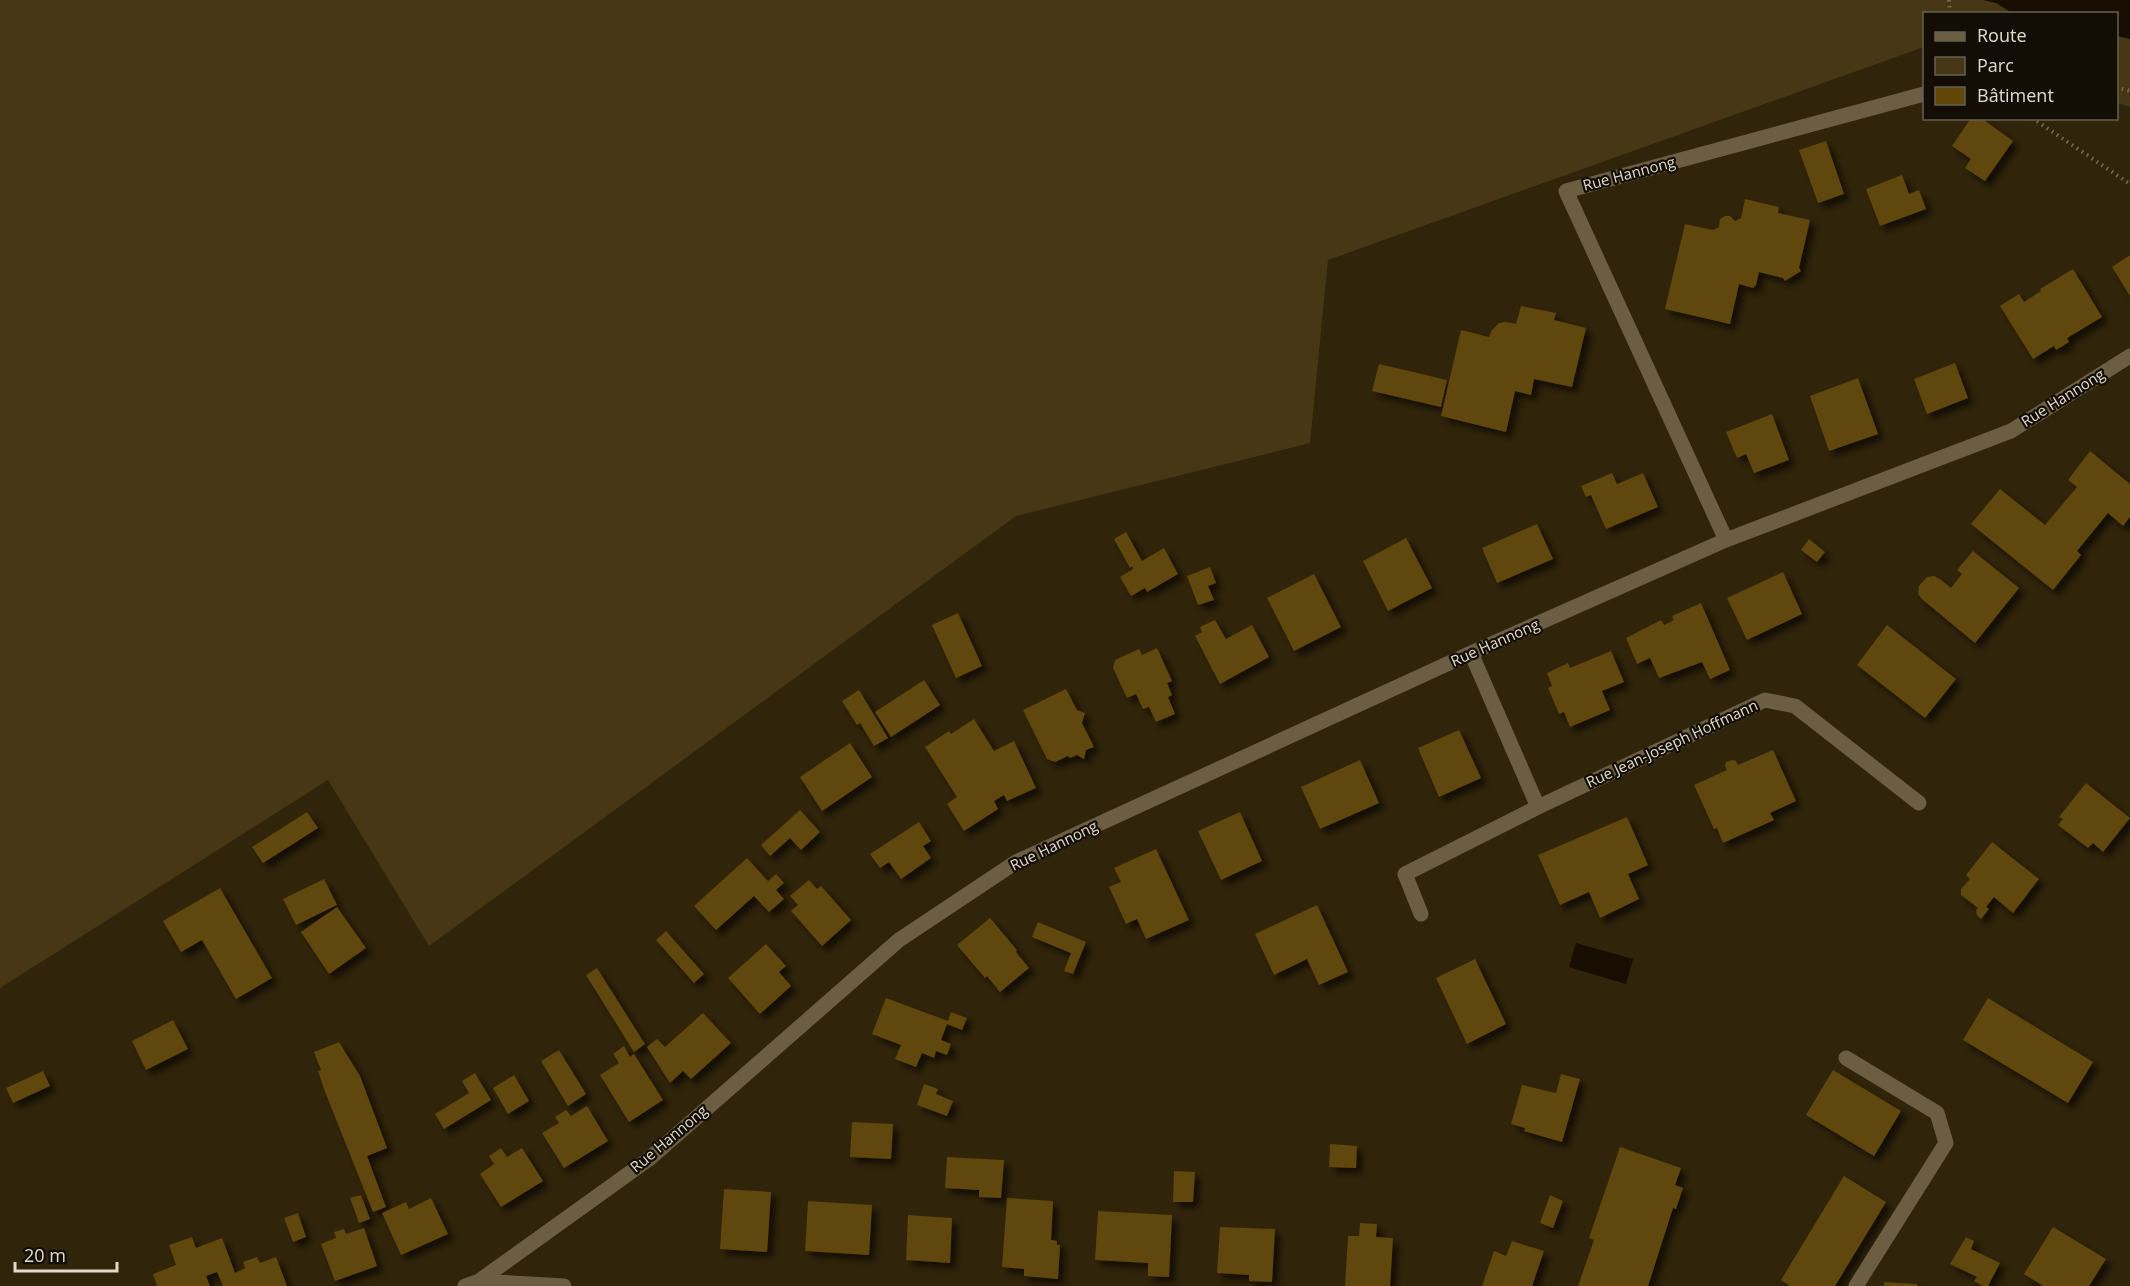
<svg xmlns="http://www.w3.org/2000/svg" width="2130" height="1286" font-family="'Open Sans',sans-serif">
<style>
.green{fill:#473714}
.water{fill:#170d00}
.building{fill:#604708;filter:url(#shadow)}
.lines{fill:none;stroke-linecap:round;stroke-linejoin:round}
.path{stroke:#776d57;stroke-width:4;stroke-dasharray:1.5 4.5;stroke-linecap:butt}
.street{stroke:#6c5e42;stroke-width:15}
.labels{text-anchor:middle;stroke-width:4.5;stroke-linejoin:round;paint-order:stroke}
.street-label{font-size:15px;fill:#e2dacb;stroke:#130e05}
</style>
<defs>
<filter id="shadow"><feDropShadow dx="5.5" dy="5.5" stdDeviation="3" flood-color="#0009"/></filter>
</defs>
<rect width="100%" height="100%" fill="#30240a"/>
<path class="green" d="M0,0h2130v107l-13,-4 -1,-89h-192v33l-596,213 -18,183 -294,73 -587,430 -101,-166 -328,208z"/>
<path class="water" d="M1983,0h147v39l-13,-3 -1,-22 -104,-1 -16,-10z
M1576,943l57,16 -7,25 -57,-17z"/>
<path class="building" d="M1971,118h10l32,23 -28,40 -20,-13 6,-9 -19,-13z
M1826,141l18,53 -26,9 -19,-53z
M1902,175l7,19 10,-4 7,19 -46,17 -14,-37z
M1745,199l34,8 -1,6 32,7 -11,48 2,3 -16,10 -2,-3 -24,-6 -3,13 -3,3 -14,-4 -9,40 -65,-15 20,-85 28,6 6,-3 1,-8 5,-3h5l5,5 6,-3z
M2130,255v41l-18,-29z
M2073,269l29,48 -35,21 2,4 -13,8 -2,-4 -21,13 -33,-53 19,-12 5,8 17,-11 -1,-2z
M1521,306l35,7 -2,7 32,8 -14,59 -38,-8 -3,16 -16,-4 -9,41 -65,-16 20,-86 28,7 2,-6 8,-8 7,-1 10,2z
M1955,363l13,35 -41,16 -13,-35z
M1379,364l68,16 -6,27 -69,-16z
M1858,378l20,56 -49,17 -19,-55z
M1772,414l17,46 -35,13 -8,-19 -9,4 -11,-26z
M2090,451l40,33v33l-7,9 -15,-13 -31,38 4,4 -28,35 -82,-66 29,-35 45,36 32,-38 -9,-7z
M1612,473l5,11 26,-11 15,34 -52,22 -15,-34 -5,2 -5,-11z
M1537,524l16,35 -56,24 -15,-35z
M1126,532l16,29 22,-13 14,26 -31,18 -2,-4 -14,8 -11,-19 13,-8 -1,-3 -2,2 -16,-29z
M1406,538l26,50 -44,23 -25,-50z
M1809,539l16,13 -8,10 -16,-12z
M1973,551l46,37 -44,55 -52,-43 -5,-6 1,-8 8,-9 7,-1 6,3 11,9 11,-14 -5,-4z
M1210,567l6,16 -8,3 6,14 -16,5 -11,-29z
M1783,572l19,42 -55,26 -20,-42z
M1314,574l27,53 -47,24 -27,-53z
M1701,603l29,67 -20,9 -8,-17 -43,16 -9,-20 -13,6 -11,-26 35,-18 3,5 10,-5 -2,-4z
M958,613l24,53 -26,12 -24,-53z
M1215,620l11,19 26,-14 17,32 -49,27 -25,-48 7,-4 -2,-5z
M1887,625l69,54 -31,39 -68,-53z
M1157,648l15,33 -5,2 5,12 -4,2 7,17 -19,8 -7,-15 -6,2 -7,-15 -9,4 -14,-30 2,-8 24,-11 3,6z
M1611,651l13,31 -22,9 8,19 -40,17 -6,-15 -5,2 -11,-26 4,-2 -5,-13 21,-10 2,5z
M924,680l16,25 -49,32 -16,-25z
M1066,689l11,21 8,3 -3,10 12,24 -8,3 -2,9 -7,-4 -7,3 -2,-2 -13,6 -8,-3 -24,-49z
M859,690l29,48 -14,8 -14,-23 -3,2 -15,-24z
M974,719l20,32 20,-10 22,47 -29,13 -3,-6 -10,6 4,8 -34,22 -17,-27 10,-7 -32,-50 24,-16 2,3z
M1459,730l22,48 -42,19 -21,-49z
M850,743l22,34 -50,34 -22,-34z
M1773,750l23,51 -26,12 4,7 -51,23 -6,-15 -3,1 -20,-44 33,-15 -2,-4 1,-4 6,-2 4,1 2,4z
M1360,760l19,43 -59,26 -19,-42z
M2086,783l44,35 -27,34 -10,-9 -5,5 -30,-23 5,-6 -4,-2z
M800,810l20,22 -19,18 -11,-12 -20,18 -9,-11z
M307,812l11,16 -55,35 -11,-16z
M1240,812l22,49 -41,19 -23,-49z
M1627,817l21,48 -20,9 11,25 -39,19 -11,-26 -29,13 -22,-50z
M919,822l12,19 -8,5 8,12 -30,21 -12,-17 -9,6 -10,-14z
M1992,842l47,37 -26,34 -19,-16 -8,10 3,2 -8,10 -4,-4 -1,-5 2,-2 -17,-13v-6l9,-10 -4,-4z
M1156,849l33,71 -43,19 -9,-20 -11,5 -17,-37 12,-5 -7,-14z
M747,858l21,23 8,-7 8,9 -8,7 8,9 -15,13 -15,-16 -38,34 -22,-24z
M324,879l13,26 -41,20 -13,-26z
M809,880l8,9 4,-3 30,34 -29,26 -31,-35 7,-6 -8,-9z
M220,888l52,90 -36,21 -34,-59 -21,12 -18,-31z
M1317,905l31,67 -29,13 -12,-26 -33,16 -19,-41z
M337,907l29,41 -37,26 -28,-42z
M990,918l27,32 -1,2 13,16 -29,24 -13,-16 -2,2 -28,-33z
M1038,922l48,20 -13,32 -9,-3 7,-18 -39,-16z
M666,931l38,43 -10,9 -38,-43z
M766,944l20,22 -7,6 12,14 -31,28 -32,-36z
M1475,959l31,65 -39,20 -31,-66z
M597,968l48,76 -11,8 -48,-77z
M886,998l62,23 3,-9 16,6 -5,12 -15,-6 -6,16 10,4 -4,11 -11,-4 -2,7 -12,-5 -6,14 -21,-8 6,-14 -29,-11z
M1988,998l105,64 -25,41 -105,-63z
M703,1013l28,30 -40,36 -8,-8 -13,12 -23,-36 10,-8 8,8z
M173,1020l15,29 -42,21 -14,-29z
M339,1042l21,34 27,72 -20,8 19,51 -13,5 -49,-123 -6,-18 3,-1 -7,-18z
M624,1046l6,11 4,-3 29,46 -34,22 -29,-47 19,-12 -6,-9z
M559,1050l27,44 -18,12 -27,-45z
M1833,1070l68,41 -27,45 -68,-41z
M43,1071l7,15 -37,17 -7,-15z
M475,1073l16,27 -47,29 -9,-15 34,-21 -7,-12z
M1561,1074l19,5 -18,63 -38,-11 1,-3 -14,-4 11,-39 34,8z
M514,1075l15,26 -21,13 -15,-26z
M924,1084l14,5 -2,5 17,7 -6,15 -30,-11z
M587,1106l21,35 -44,27 -22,-35 17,-10 -4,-6 11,-7 5,6z
M852,1122l41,2 -2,35 -41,-2z
M1330,1144l27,2 -1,22 -27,-1z
M1620,1147l61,21 -6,17 8,3 -7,21 -3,-1 -25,78h-70l16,-46 -5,-2z
M501,1148l6,9 15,-9 21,33 -42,26 -21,-33 14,-10 -5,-8z
M947,1157l57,3 -3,38 -22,-1v-7l-34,-2z
M1174,1171l21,1 -2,30h-20z
M1844,1176l42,26 -51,84h-45l-9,-6z
M724,1189l47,3 -4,60 -47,-3z
M361,1195l9,24 -11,4 -9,-25z
M1550,1195l13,6 -10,27 -13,-5z
M431,1198l17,36 -47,21 -19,-42 24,-11 3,7z
M1007,1198l46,3 -2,39 6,1v4h3l-2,34 -34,-3v-7l-22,-2z
M808,1201l64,4 -3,50 -64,-4z
M1098,1211l74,4 -3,62 -21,-1v-13l-53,-3z
M298,1213l8,24 -13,5 -9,-24z
M908,1215l44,3 -2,45 -44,-3z
M1360,1223l17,1 -1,13 17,1 -3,48h-45l3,-50h11z
M1220,1227l55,2 -3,53 -23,-1v-6l-32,-2z
M2053,1227l53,32 -17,27h-46l-19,-12z
M364,1228l13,38 -42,15 -14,-37 15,-6 -2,-6 10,-3 2,5z
M192,1237l4,11 26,-10 13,35 10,-5 -2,-6 14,-5 3,6 16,-6 11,29h-64l-6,-14 -11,4 4,10h-53l-4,-12 23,-9 -7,-20z
M1966,1237l8,4 -3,8 29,14 -12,23h-5l-9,-5 3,-4 -27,-13z
M1512,1241l32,10 -12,35h-50l12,-35 12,5z
M1884,1282l33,2v2h-33z"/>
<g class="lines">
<path class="path" d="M1949,0l1,14
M2116,87l14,4
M2032,118l98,66"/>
<path class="street" d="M1726,540l-160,-349 358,-97
M1471,653l67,154
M1421,914l-16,-40 133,-67 227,-107 30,6 124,97
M1846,1058l91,55 9,30 -90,143
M479,1281l85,5
M465,1286l14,-5 170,-122 250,-219 117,-78 455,-209 255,-113 285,-109 119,-75"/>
</g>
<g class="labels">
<g class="street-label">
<text transform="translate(1629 174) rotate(-15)" y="5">Rue Hannong</text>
<text transform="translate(2063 398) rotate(-32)" y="5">Rue Hannong</text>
<text transform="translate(1495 643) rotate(-24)" y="5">Rue Hannong</text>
<text transform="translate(1672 744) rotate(-25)" y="5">Rue Jean-Joseph Hoffmann</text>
<text transform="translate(1054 846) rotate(-26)" y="5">Rue Hannong</text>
<text transform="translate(669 1139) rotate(-40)" y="5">Rue Hannong</text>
</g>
</g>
<rect x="1923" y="12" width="195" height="108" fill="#130e05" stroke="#666054" stroke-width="1.5"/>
<rect x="1935" y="32" width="30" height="9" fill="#6c5e42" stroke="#666054" stroke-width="1.5"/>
<text x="1977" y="42" font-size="18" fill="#e2dacb">Route</text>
<rect x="1935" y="57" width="30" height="18" fill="#473714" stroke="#666054" stroke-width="1.5"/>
<text x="1977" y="72" font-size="18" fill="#e2dacb">Parc</text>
<rect x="1935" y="87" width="30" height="18" fill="#604708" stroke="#666054" stroke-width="1.5"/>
<text x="1977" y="102" font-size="18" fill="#e2dacb">Bâtiment</text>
<path d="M15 1262v9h102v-9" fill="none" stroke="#e2dacb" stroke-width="3"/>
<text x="24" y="1262" font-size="18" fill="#e2dacb" stroke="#130e05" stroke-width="4.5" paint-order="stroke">20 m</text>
</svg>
